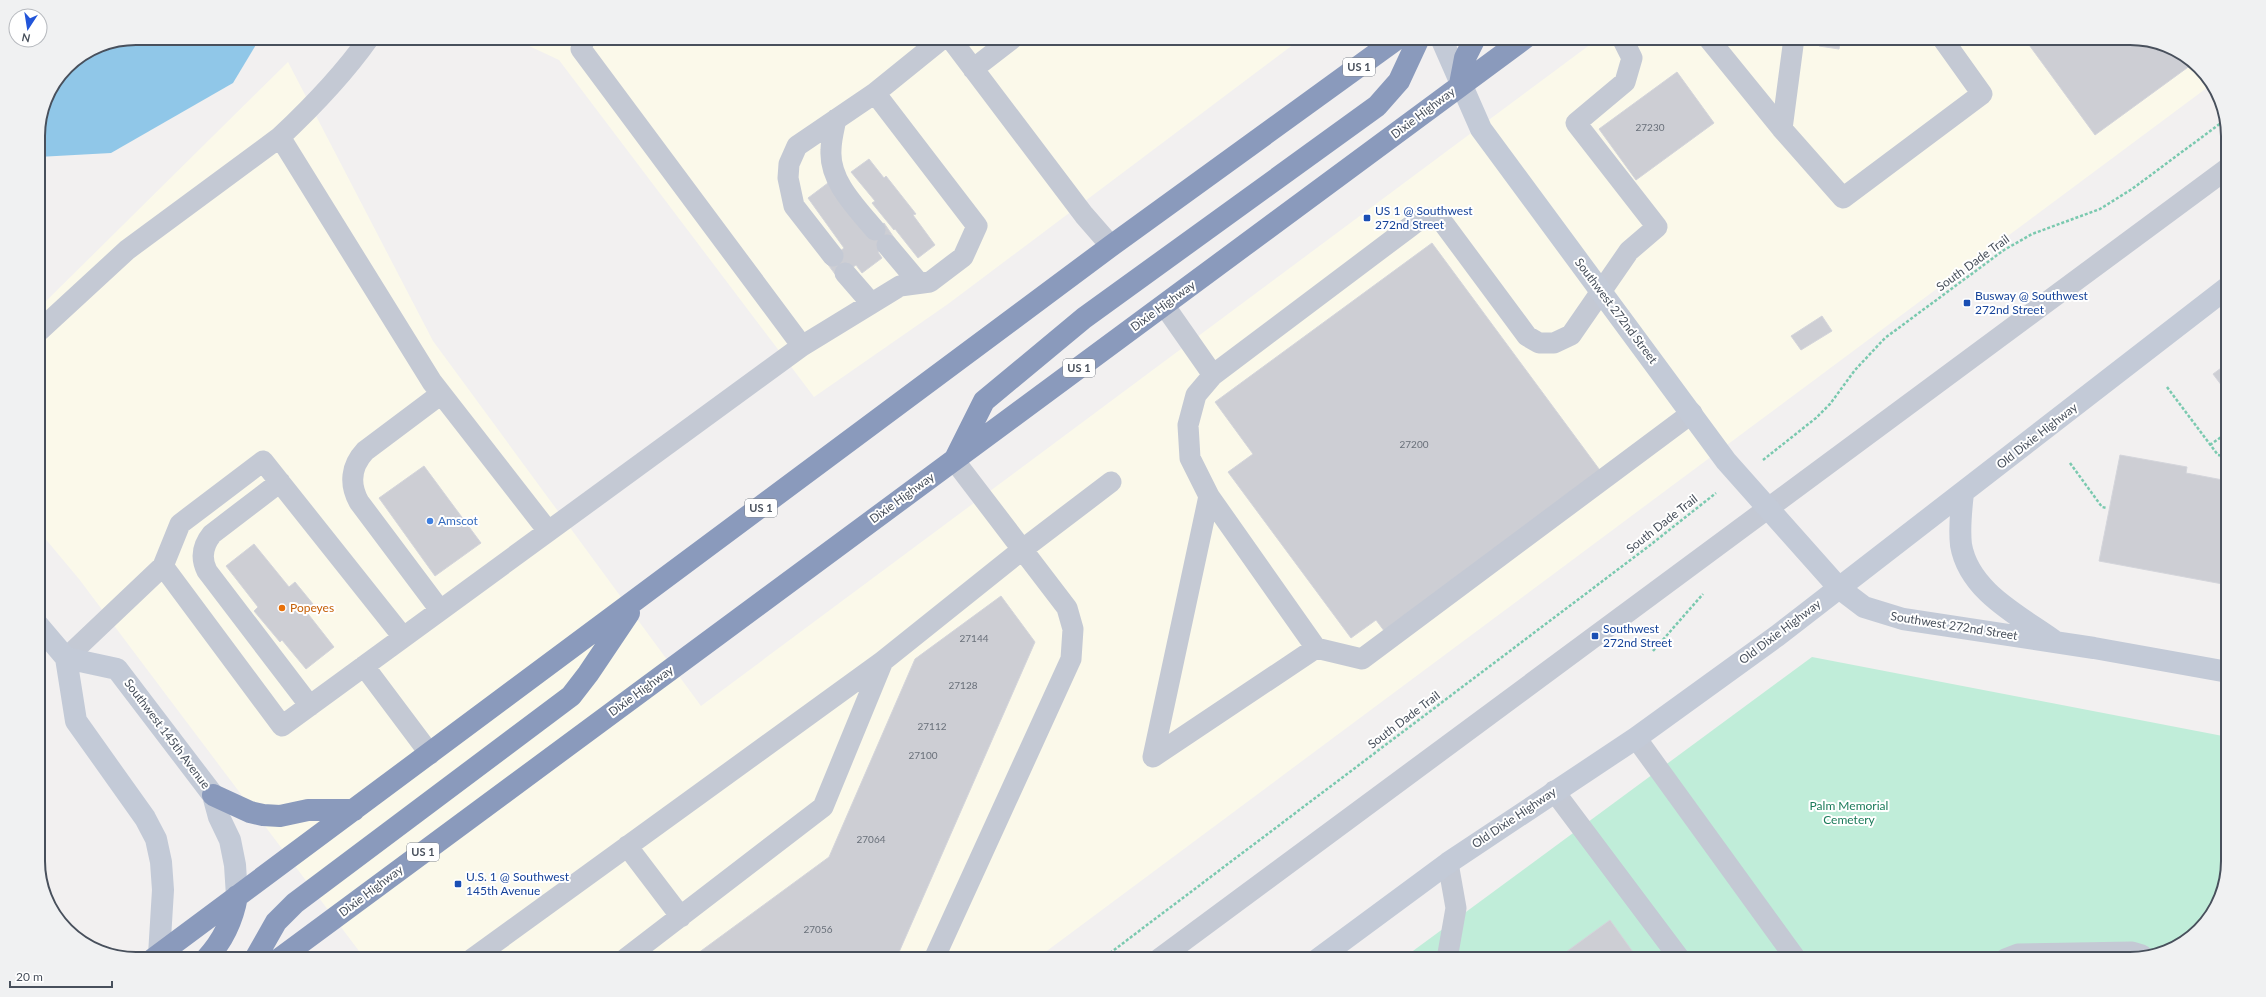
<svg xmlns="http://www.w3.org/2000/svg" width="2266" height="997" font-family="Lato,sans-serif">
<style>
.commercial{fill:#fbf9ea}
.green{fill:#c0edd9}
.water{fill:#90c7e8}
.building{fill:#cdced4;stroke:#d4d5db}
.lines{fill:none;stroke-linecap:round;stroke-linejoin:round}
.path{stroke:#7ac9af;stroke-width:2.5;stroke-dasharray:3 2;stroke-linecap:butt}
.lane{stroke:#c4c9d4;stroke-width:21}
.secondary{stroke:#c3cad7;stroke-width:22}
.highway{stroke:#8a9abc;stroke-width:22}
.transit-dot{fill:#1a4fb4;stroke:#fff;stroke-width:1.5}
.shop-dot{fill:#3f7fe0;stroke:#fff;stroke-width:1.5}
.food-dot{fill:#e8710a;stroke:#fff;stroke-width:1.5}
.labels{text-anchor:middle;stroke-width:4;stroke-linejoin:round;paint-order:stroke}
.number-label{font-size:10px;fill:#69707a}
.shield{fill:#fff;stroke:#7f848d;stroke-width:1}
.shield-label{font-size:11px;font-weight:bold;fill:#48505c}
.street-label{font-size:12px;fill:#48505c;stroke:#fff}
.transit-label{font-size:12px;fill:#164399;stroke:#fff;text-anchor:start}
.shop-label{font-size:12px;fill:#366cbe;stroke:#fff;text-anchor:start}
.food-label{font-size:12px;fill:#c56008;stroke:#fff;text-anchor:start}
.park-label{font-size:12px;fill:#1c7b5a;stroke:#fff}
.rim{fill:none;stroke:#48505c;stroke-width:2}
</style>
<rect width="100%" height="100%" fill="#f2f0f0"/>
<path class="commercial" d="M512,38h790l-354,266 -134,93 -255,-337z
M1599,38h531l37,7 45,39 -1176,875h-671l-286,-380 -41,-49v-221l250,-247 145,279 268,365z"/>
<path class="green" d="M1812,657l416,80v124l-7,37 -36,44 -54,17h-729z"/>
<path class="water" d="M136,38h124l-27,45 -122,70 -73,4v-27l8,-32 21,-32 32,-21z"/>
<path class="building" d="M1820,38h21l-2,11 -20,-3z
M2024,38h106l37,7 24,20 -96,70z
M1677,72l37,51 -78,57 -37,-51z
M869,159l15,19 2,-2 30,38 -3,1 22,30 -17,13 -23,-29 -1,1 -22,-27 3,-2 -24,-29z
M828,183l39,53 17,-13 11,16 -17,13 4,6 -20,15 -6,-8 -18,13 -12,-16 18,-14 -36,-50z
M1432,243l170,230 -217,159 -9,-12 -25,18 -123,-166 25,-18 -38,-52z
M1822,316l10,15 -31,19 -10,-14z
M2228,363v31l-15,-20z
M2120,455l67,12 -1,6 42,8v104l-129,-24z
M424,466l57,77 -46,33 -56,-78z
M254,544l35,43 6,-5 18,22 -8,6 29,37 -28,22 -24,-29 -2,2 -26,-31 4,-4 -32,-41z
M1001,596l34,46 -139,317h-206l139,-102 86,-198z
M1610,920l28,39h-67l-5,-7z"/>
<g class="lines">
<path class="path" d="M2167,387l51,68 10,2
M2210,445l18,-13
M1763,460l53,-42 14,-14 25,-34 30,-32 119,-88 28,-16 68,-25 32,-20 93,-69
M2070,463l32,44 5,1
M1653,651l50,-57
M1102,959l547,-413 67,-53"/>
<path class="lane" d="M950,38l134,177 27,31
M1622,38l10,20 -7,24 -49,41 81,104 -28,24 -58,84 -17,8h-15l-12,-7 -83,-112c-10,-11 -23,-6 -33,2l-198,149 -17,20 -8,30 2,33 19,38 -56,261 163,-109 46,11 330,-246
M1708,38l74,91 61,69 139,-104 -40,-56
M973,69l40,-31
M836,119c-2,10 -5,21 -5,31 -2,31 25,57 44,80
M1782,129l12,-91
M280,137c33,-31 63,-62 89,-99
M887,245l32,38
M833,256l-39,-50 -6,-28 1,-14 8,-18 78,-53 68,-55
M845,273l26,30
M1164,305l49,70
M38,332l89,-82 153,-113 152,245 116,149
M802,346l98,-60 30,-4 33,-25 14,-31 -102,-133
M280,482l-68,52c-9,11 -12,23 -5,37l103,135
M1209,496l107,152
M163,566l17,-42 83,-63 140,176
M440,610l-81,-108c-10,-18 -8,-36 6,-51l76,-57
M66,658l97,-92 119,160 520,-380 -221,-297 4,-11
M364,666l66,88
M1636,738l160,221
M1554,791l126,168
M627,846l54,71
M472,959l411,-298
M625,959l198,-152 60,-146 140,-112 88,-67
M934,959l137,-300 2,-30 -6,-21 -113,-148
M1159,959l1069,-791
M1447,959l9,-51 -8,-45
M2005,959l13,-5 114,-2 10,3"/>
<path class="secondary" d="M1441,38l40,91 245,332 113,127 25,19 39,12 191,29 134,24
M1963,493c-2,17 -4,35 -2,52 8,46 57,70 92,95
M38,625l28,33 10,63 69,97 11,21 5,23 2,28 -4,65
M66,658l51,11 96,126 6,22 11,23 5,25 2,31
M1318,959l130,-96 188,-125 141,-102 451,-349"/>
<path class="highway" d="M1460,84l5,-26 10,-20
M956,457l28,-56 100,-83 293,-212 22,-25 20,-43
M213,795l37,17 13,3 17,1 28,-6h46
M153,959l958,-713 287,-208
M206,959c16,-17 27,-40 31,-63
M255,959l21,-37 19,-19 276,-207 17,-22 41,-61
M279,959l1246,-921"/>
</g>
<g class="transit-dot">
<rect x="1363" y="214" width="8" height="8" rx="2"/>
<rect x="1963" y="299" width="8" height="8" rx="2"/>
<rect x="1591" y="632" width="8" height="8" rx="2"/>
<rect x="454" y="880" width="8" height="8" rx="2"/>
</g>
<circle class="shop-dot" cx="430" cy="521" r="4"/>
<circle class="food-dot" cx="282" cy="608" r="4"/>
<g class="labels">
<g class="number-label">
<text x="1650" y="131">27230</text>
<text x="1414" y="448">27200</text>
<text x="974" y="642">27144</text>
<text x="963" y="689">27128</text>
<text x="932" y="730">27112</text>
<text x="923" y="759">27100</text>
<text x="871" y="843">27064</text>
<text x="818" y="933">27056</text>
</g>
<g class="shield">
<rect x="1343" y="58" width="32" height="18" rx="3"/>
<rect x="1063" y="359" width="32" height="18" rx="3"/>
<rect x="745" y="499" width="32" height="18" rx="3"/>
<rect x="407" y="843" width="32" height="18" rx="3"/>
</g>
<g class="shield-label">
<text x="1359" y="71">US 1</text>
<text x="1079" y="372">US 1</text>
<text x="761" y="512">US 1</text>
<text x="423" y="856">US 1</text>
</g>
<g class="street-label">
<text transform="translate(1423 113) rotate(-37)" y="4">Dixie Highway</text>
<text transform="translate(1973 263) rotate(-36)" y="4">South Dade Trail</text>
<text transform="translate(1163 306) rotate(-36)" y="4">Dixie Highway</text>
<text transform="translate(1616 311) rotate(53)" y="4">Southwest 272nd Street</text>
<text transform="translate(2037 436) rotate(-38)" y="4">Old Dixie Highway</text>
<text transform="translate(902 498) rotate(-36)" y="4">Dixie Highway</text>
<text transform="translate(1662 524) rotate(-38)" y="4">South Dade Trail</text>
<text transform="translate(1954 626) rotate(9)" y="4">Southwest 272nd Street</text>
<text transform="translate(1780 632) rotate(-37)" y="4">Old Dixie Highway</text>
<text transform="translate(641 691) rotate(-36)" y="4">Dixie Highway</text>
<text transform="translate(1404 720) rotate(-37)" y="4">South Dade Trail</text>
<text transform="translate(167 734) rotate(53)" y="4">Southwest 145th Avenue</text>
<text transform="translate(1514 818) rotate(-34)" y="4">Old Dixie Highway</text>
<text transform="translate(371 891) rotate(-37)" y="4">Dixie Highway</text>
</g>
<g class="transit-label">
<text x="1375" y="215">US 1 @ Southwest<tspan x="1375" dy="14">272nd Street</tspan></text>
<text x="1975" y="300">Busway @ Southwest<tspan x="1975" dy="14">272nd Street</tspan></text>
<text x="1603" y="633">Southwest<tspan x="1603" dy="14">272nd Street</tspan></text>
<text x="466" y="881">U.S. 1 @ Southwest<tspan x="466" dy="14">145th Avenue</tspan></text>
</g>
<g class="shop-label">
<text x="438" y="525">Amscot</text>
</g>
<g class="food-label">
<text x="290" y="612">Popeyes</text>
</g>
<g class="park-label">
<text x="1849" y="810">Palm Memorial<tspan x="1849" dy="14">Cemetery</tspan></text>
</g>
</g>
<path d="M0 0H2266V997H0ZM136 45H2130A91 91 0 0 1 2221 136V861A91 91 0 0 1 2130 952H136A91 91 0 0 1 45 861V136A91 91 0 0 1 136 45Z" fill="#f0f1f2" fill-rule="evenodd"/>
<path class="rim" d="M136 45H2130A91 91 0 0 1 2221 136V861A91 91 0 0 1 2130 952H136A91 91 0 0 1 45 861V136A91 91 0 0 1 136 45Z"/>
<g transform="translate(28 28) rotate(192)"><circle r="19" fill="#ffffff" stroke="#b6b9be"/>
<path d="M0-3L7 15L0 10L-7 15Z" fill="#2255d9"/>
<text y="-6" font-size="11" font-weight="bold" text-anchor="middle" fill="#48505c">N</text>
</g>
<path d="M10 981v6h102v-6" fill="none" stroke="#48505c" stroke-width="2"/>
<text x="16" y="981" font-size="12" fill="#48505c" stroke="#ffffff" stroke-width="3" paint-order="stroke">20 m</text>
</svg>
